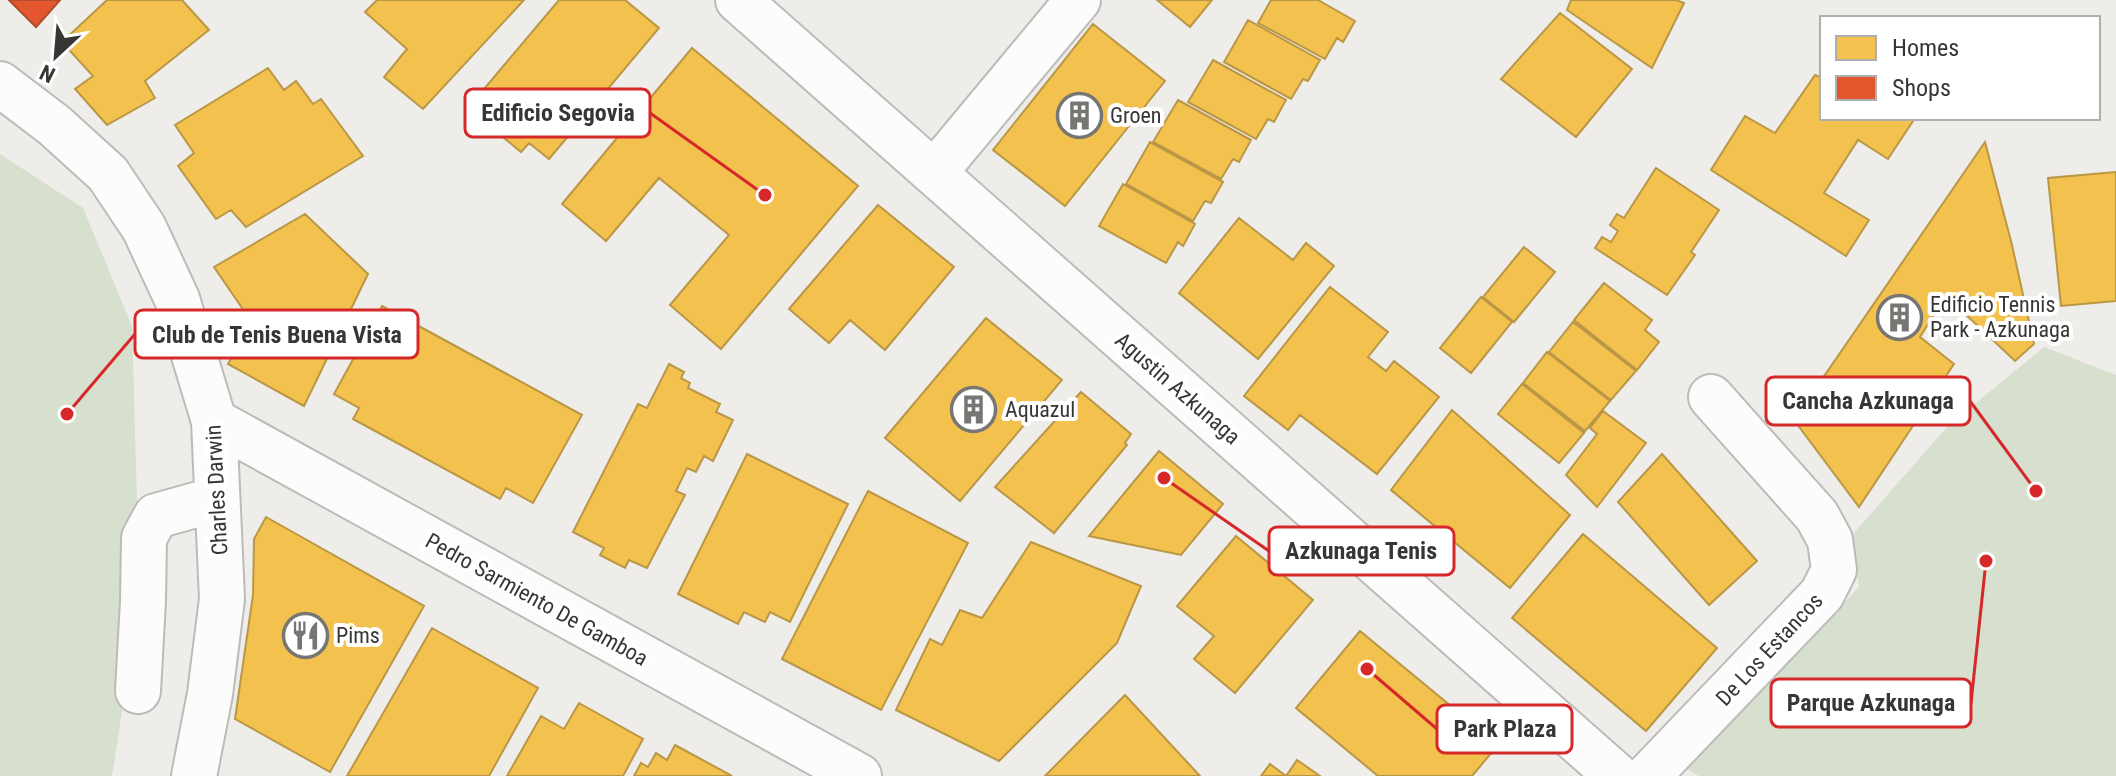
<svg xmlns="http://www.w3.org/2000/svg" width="2116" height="776" font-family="'Roboto Condensed',sans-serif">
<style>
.green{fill:#d7dfcf}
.homes{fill:#f2c14e;stroke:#ba9746;stroke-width:2}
.shops{fill:#e4572e;stroke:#b04d30;stroke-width:2}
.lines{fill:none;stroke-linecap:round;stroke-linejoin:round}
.minor-casing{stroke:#bcbbb8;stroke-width:48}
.minor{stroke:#fdfcfc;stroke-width:44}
.labels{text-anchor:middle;stroke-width:8;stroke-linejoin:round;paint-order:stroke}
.poi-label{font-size:22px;fill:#373634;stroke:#fff;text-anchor:start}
.street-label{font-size:22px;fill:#373634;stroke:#fff}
.leader{fill:none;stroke:#d62828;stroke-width:3}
.callout-dot{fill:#d62828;stroke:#fff;stroke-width:3}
.callout{fill:#fff;stroke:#d62828;stroke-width:3}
.callout-label{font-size:24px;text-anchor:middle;font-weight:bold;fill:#373634}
</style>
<rect width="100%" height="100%" fill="#efede9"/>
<path class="green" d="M0,154l83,54 49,118 5,176 -4,140 -21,134h-112z
M2044,347l72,28v401h-417l-14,-8 174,-181 -6,-53 95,-108z"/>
<path class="homes" d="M9,0h51l-24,27z
M107,0h75l27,30 -64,51 10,17 -48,27 -32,-36 18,-13 -31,-34z
M377,0h147l-101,109 -39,-32 23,-28 -42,-37z
M559,0h66l34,28 -110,131 -20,-16 -8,9 -53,-44z
M1157,0h55l-22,27z
M1271,0h47l37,21 -12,21 -6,-4 -12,21 -67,-36z
M1571,0h105l8,3 -32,65 -85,-58z
M1560,13l72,56 -56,68 -75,-58z
M1248,20l72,40 -12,21 -5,-2 -12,20 -67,-37z
M1093,24l72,57 -100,125 -72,-56z
M692,48l166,138 -137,163 -51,-44 59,-70 -70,-57 -53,63 -44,-37z
M1213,60l73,40 -12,22 -6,-3 -12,20 -68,-37z
M268,68l16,22 12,-9 17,23 8,-5 42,57 -117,71 -15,-17 -15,9 -38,-53 16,-13 -19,-28z
M1815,75l7,3v40h93l-27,41 -30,-19 -34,53 45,27 -23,36 -135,-86 34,-54 30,17z
M1178,100l73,40 -12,22 -6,-3 -12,20 -68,-37z
M1150,142l73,40 -12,21 -6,-2 -12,20 -67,-37z
M1985,142l27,103 22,99 -19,17 -69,-65 -26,41 34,27 -95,143 -65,-87z
M1656,168l63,42 -28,42 4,3 -28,40 -72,-47 7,-11 9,5 7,-11 -8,-6 7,-11 7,4z
M2116,172v129l-55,5 -13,-128z
M1123,184l72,40 -12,22 -5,-4 -12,21 -67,-37z
M878,205l76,62 -69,83 -35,-30 -21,23 -40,-34z
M305,214l63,60 -64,132 -76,-42 23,-43 -37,-54z
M1239,218l54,42 13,-17 28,23 -76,93 -79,-66z
M1524,247l31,25 -41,50 -31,-25z
M1604,283l48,37 -7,10 14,12 -22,28 -63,-50z
M1330,287l58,45 -20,25 18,14 8,-10 45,36 -62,77 -77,-59 -12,15 -44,-34z
M1481,297l31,25 -41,51 -31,-25z
M382,306l200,109 -49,88 -27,-15 -6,11 -147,-80 6,-11 -25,-14z
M986,318l76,62 -102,121 -75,-63z
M1573,322l63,49 -25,29 -62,-48z
M1547,352l63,49 -25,30 -62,-48z
M669,364l15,8 -3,6 9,5 -2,5 32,16 -4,8 17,8 -20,41 -9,-5 -8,16 -9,-4 -11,23 9,4 -38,73 -18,-8 -4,8 -25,-13 4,-7 -31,-16 65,-128 9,4z
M1522,384l62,49 -25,30 -61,-49z
M1081,392l50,42 -6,9 2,2 -73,88 -59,-46z
M1452,410l118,105 -60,73 -119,-98z
M1603,411l43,32 -49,64 -31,-32 31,-41 -7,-6z
M1159,451l64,53 -42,51 -92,-19z
M747,454l101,50 -58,118 -20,-10 -5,10 -21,-10 -6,12 -60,-30z
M1662,454l95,107 -48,44 -91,-103z
M868,491l100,52 -87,167 -99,-51z
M266,517l158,89 -94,166 -95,-53 18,-124 1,-56z
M1583,534l134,114 -71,83 -134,-113z
M1236,536l77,64 -78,93 -41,-34 20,-23 -37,-30z
M1031,542l110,44 -24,57 -118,118 -103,-51 34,-71 12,6 18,-35 22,8z
M432,628l106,60 -49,88h-142z
M1360,631l138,114 -26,31h-94l-82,-68z
M1125,695l75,81h-155z
M579,703l64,36 -20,37h-116l34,-60 23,13z
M675,745l57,31h-98l7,-13 7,4 8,-14 11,7z
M1297,760l23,16h-59l9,-12 16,12z"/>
<path class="shops" d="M9,0h51l-24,27z"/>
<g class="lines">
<defs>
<path id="minor" d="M738,0l879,776
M0,84l54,41 54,49 36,54 33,71 37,122 8,178 -12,95 -16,82
M934,173l144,-173
M214,421l645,355
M138,691l5,-90 1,-63 12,-22 61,-17
M1648,776l174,-182 12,-24 -4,-30 -13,-24 -106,-119"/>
</defs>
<use href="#minor" class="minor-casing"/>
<use href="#minor" class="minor"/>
</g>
<defs>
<symbol id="building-ring" viewBox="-11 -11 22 22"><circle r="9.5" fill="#fff" stroke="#777673" stroke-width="1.5"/><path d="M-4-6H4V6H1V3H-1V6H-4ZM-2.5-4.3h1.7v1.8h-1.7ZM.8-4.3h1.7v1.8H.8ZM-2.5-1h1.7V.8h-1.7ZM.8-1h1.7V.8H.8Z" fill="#777673"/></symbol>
<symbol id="restaurant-ring" viewBox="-11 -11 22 22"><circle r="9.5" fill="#fff" stroke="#777673" stroke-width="1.5"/><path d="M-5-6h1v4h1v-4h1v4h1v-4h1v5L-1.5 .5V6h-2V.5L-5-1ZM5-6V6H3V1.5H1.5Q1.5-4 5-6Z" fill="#777673"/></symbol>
</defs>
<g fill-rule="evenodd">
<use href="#building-ring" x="1054" y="90" width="51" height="51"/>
<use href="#building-ring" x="1874" y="292" width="51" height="51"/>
<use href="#building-ring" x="948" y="384" width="51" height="51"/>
<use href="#restaurant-ring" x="280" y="610" width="51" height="51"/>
</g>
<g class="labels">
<g class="poi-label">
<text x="1110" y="123">Groen</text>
<text x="1930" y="312">Edificio Tennis<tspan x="1930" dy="25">Park - Azkunaga</tspan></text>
<text x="1005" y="417">Aquazul</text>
<text x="336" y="643">Pims</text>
</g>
<g class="street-label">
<text transform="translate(1178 388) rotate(41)" y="8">Agustin Azkunaga</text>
<text transform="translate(216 490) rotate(-93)" y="8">Charles Darwin</text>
<text transform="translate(537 599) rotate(29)" y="8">Pedro Sarmiento De Gamboa</text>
<text transform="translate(1769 649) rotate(-47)" y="8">De Los Estancos</text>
</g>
</g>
<path class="leader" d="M765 195L650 113M67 414L135 334M2036 491L1970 401M1164 478L1269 551M1986 561L1971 703M1367 669L1437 729"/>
<g class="callout-dot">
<circle cx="765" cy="195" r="8"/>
<circle cx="67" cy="414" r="8"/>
<circle cx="2036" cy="491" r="8"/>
<circle cx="1164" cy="478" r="8"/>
<circle cx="1986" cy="561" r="8"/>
<circle cx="1367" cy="669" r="8"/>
</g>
<g class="callout">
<rect x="465" y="89" width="185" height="48" rx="8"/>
<rect x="135" y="310" width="283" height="48" rx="8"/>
<rect x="1766" y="377" width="204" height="48" rx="8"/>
<rect x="1269" y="527" width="185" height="48" rx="8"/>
<rect x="1771" y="679" width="200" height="48" rx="8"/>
<rect x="1437" y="705" width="135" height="48" rx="8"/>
</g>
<g class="callout-label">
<text x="558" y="121">Edificio Segovia</text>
<text x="277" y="343">Club de Tenis Buena Vista</text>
<text x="1868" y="409">Cancha Azkunaga</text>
<text x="1361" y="559">Azkunaga Tenis</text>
<text x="1871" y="711">Parque Azkunaga</text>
<text x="1505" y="737">Park Plaza</text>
</g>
<rect x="1820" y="16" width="280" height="104" fill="#ffffff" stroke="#afafae" stroke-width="2"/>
<rect x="1836" y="36" width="40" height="24" fill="#f2c14e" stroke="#afafae" stroke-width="2"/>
<text x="1892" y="56" font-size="24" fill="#373634">Homes</text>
<rect x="1836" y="76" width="40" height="24" fill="#e4572e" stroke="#afafae" stroke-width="2"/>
<text x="1892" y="96" font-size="24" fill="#373634">Shops</text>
<g transform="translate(56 56) rotate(206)" stroke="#ffffff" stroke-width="6" paint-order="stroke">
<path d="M0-6L14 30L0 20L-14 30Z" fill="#373634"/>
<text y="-12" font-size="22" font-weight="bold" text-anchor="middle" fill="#373634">N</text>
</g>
</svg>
